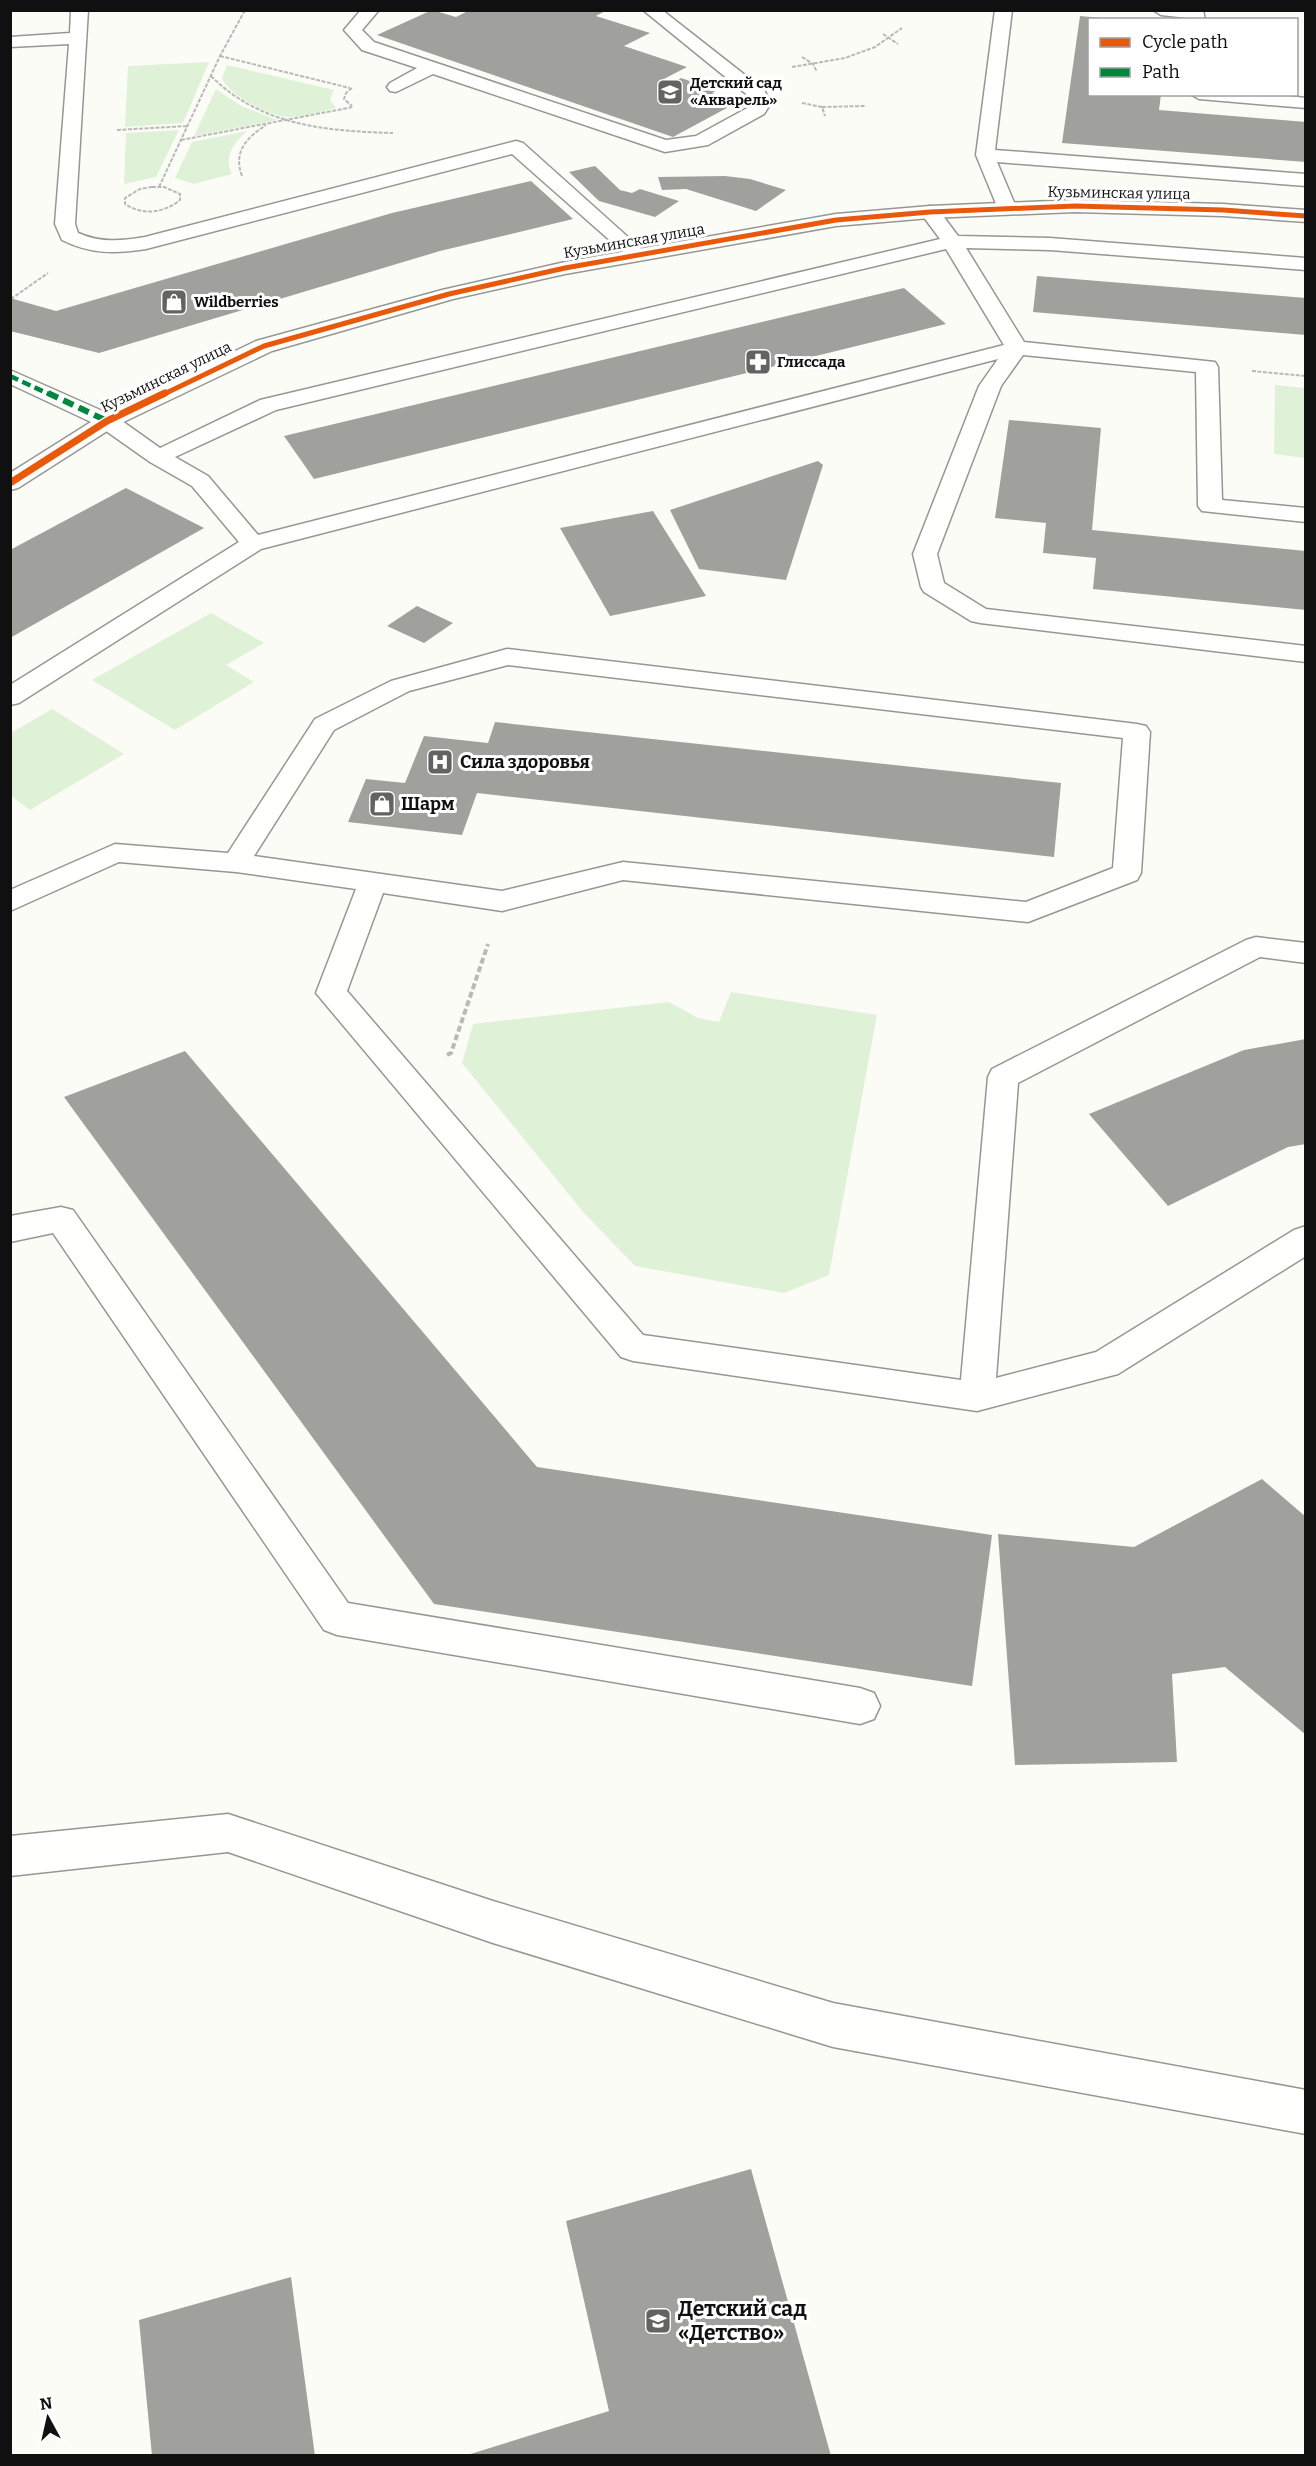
<svg xmlns="http://www.w3.org/2000/svg" width="1316" height="2466" font-family="Bitter,serif">
<style>
.green{fill:#dff2d7}
.building{fill:#a0a09c}
.lines{fill:none;stroke-linecap:round;stroke-linejoin:round}
.service-casing{stroke:#969694;stroke-width:3}
.minor-casing{stroke:#969694;stroke-width:3}
.path-far1{stroke:#b9b9b8;stroke-width:2;stroke-dasharray:4 1.5;stroke-linecap:butt}
.path{stroke:#b9b9b8;stroke-width:4;stroke-dasharray:6 3;stroke-linecap:butt}
.service{fill:#fffffe;fill-rule:evenodd}
.minor{fill:#fffffe;fill-rule:evenodd}
.quiet-far1{stroke:#00873e;stroke-width:4.5;stroke-dasharray:9 4.5;stroke-linecap:butt}
.quiet{stroke:#00873e;stroke-width:6;stroke-dasharray:11 6;stroke-linecap:butt}
.cycleway-far1-casing{stroke:#fff;stroke-width:8}
.cycleway-casing{stroke:#fff;stroke-width:10}
.cycleway-far1{stroke:#e8590c;stroke-width:5}
.cycleway{stroke:#e8590c;stroke-width:7}
.labels{text-anchor:middle;stroke-width:6;stroke-linejoin:round;paint-order:stroke}
.far-poi-label{font-size:15px;font-weight:bold;fill:#101010;stroke:#fff;text-anchor:start}
.far-street-label{font-size:15px;fill:#101010;stroke:#fff}
.poi-label{font-size:18px;font-weight:bold;fill:#101010;stroke:#fff;text-anchor:start}
.near-poi-label{font-size:21px;font-weight:bold;fill:#101010;stroke:#fff;text-anchor:start}
</style>
<rect width="100%" height="100%" fill="#fcfcf7"/>
<path class="green" d="M209,62l-26,61 -58,4 3,-61z
M227,65l107,25 -4,10 6,8c-14,3 -32,9 -47,9 -17,0 -62,-22 -67,-39z
M216,89l25,17 37,14 -84,16z
M179,130l-23,47 -32,7 2,-51z
M247,131c-13,12 -24,25 -15,43l-38,10 -19,-6 17,-36z
M1275,385l30,3v70l-31,-4z
M211,613l53,30 -38,22 28,17 -79,48 -83,-50z
M52,709l72,45 -94,56 -19,-14v-63z
M731,992l146,23 -48,260 -45,18 -149,-27 -51,-53 -122,-150 11,-39 196,-22 29,16 21,4z"/>
<path class="building" d="M432,10l24,7 14,-7h137l-11,6 54,17 -26,13 63,21 -27,14 10,3 11,-6 36,12 -5,3 26,9 -65,35 -296,-102z
M1080,16l22,2 -12,2v74h71l-2,16 147,12v40l-244,-19z
M595,166l25,24 12,3 8,-4 39,12 -24,16 -56,-16 -30,-29z
M725,176l25,3 36,11 -30,21 -70,-22 -24,1 -4,-13z
M531,181l42,38 -133,32 -341,102 -89,-22v-33l46,13 336,-98z
M1037,276l269,22v37l-273,-23z
M904,288l42,36 -632,155 -30,-43z
M1009,420l92,8 -9,102 214,21v59l-213,-21 3,-31 -53,-5 3,-30 -51,-5z
M818,461l5,4 -37,115 -87,-11 -29,-59z
M126,488l78,40 -194,110v-88z
M653,511l53,85 -96,20 -50,-88z
M417,606l36,17 -29,20 -37,-17z
M495,722l566,61 -7,74 -577,-64 -15,42 -114,-13 18,-43 39,4 19,-47 64,7z
M1306,1039v105l-18,3 -120,59 -79,-92 155,-64z
M185,1051l352,416 455,68 -20,151 -538,-82 -370,-507z
M1262,1479l44,38v218l-81,-68 -53,7 5,88 -162,3 -17,-231 136,13z
M751,2169l80,287h-367l145,-45 -43,-190z
M291,2277l24,179h-163l-13,-136z"/>
<g class="lines">
<defs>
<path id="service" d="M71,10h17l-13,214 3,9c23,10 43,8 67,4l371,-96 7,2 125,112 -3,4h-14l-119,-105 -366,95c-31,5 -56,5 -84,-9l-7,-16 14,-180 -59,3v-10l60,-4z
M361,10h18l-17,20 12,12 292,98 30,-4 55,-30 2,-3 -3,-6 -107,-87h19l102,80 7,13 -7,11 -56,31 -43,7 -232,-78 -37,18 -6,-1 -3,-4 3,-4 27,-15 -55,-18 -18,-20z
M995,10h17l-17,140 311,24v12l-309,-24 19,45 -3,4h-14l-23,-56z
M1153,10h50l2,10 -44,-5z
M1190,94h80l36,4v10l-107,-9z
M930,206l7,2 21,28 92,2 256,20v12l-256,-20 -84,-2 58,94 191,20 3,5 4,133 84,8v14l-104,-11 -4,-5 -2,-134 -173,-17 -22,31 -64,168 7,29 42,26 320,37v16l-326,-39 -9,-2 -47,-29 -3,-5 -8,-33 66,-168 19,-27 -737,190 -242,154 -9,2v-20l229,-143 -47,-56 -42,-24 -51,-36 -3,-5 3,-5 8,-2 8,2 45,32 100,-48 680,-161 -20,-27 3,-4zM946,249l58,96 -746,190 -50,-59 -33,-19 101,-47z
M507,649l630,75 9,2 4,6 -9,141 -4,7 -109,42 -405,-42 -121,31 -119,-18 -36,98 296,344 318,45 27,-303 4,-8 254,-129 10,-3 50,6v20l-46,-6 -242,126 -22,295 100,-26 198,-122 12,-4v30l-188,118 -141,37 -344,-50 -12,-4 -305,-364 40,-104 -120,-17 -117,-10 -109,49v-21l105,-46 113,9 87,-134 76,-38zM508,665l615,73 -10,130 -87,34 -403,-40 -121,29 -248,-35 80,-126 75,-39z
M61,1207l12,3 275,393 512,85 14,5 6,13 -6,13 -14,5 -523,-89 -13,-5 -271,-397 -43,9v-26z
M228,1814l265,87 340,102 473,87v44l-473,-87 -340,-104 -265,-91 -218,24v-40z"/>
<path id="minor" d="M1075,200l148,4 83,6v12l-83,-6 -148,-4 -145,6 -94,8 -271,48 -112,25 -181,52 -157,75 -97,62 -8,2v-17l81,-51 -81,-38v-14l97,43 149,-72 186,-51 123,-28 271,-48 94,-8z"/>
</defs>
<use href="#service" class="service-casing"/>
<use href="#minor" class="minor-casing"/>
<path class="path-far1" d="M883,34l15,10
M220,56l130,32
M802,57l11,7 4,8
M792,67l53,-9 30,-11 27,-19
M211,76c50,50 115,55 182,57
M352,88l-6,5 -2,6 8,7
M802,103l20,4 3,9
M822,107l43,-1
M117,130l70,-4
M181,140l172,-33
M242,176c-9,-24 4,-38 24,-51
M152,187h12l16,7v6c-16,13 -37,16 -55,4v-6l15,-9z
M159,187l61,-131 25,-46
M11,299l37,-26
M1252,371l54,5"/>
<path class="path" d="M447,1055l4,-2 37,-109"/>
<use href="#service" class="service"/>
<use href="#minor" class="minor"/>
<path class="quiet-far1" d="M10,376l41,19"/>
<path class="quiet" d="M48,393l59,28"/>
<defs>
<path id="cycleway-far1" d="M162,395l102,-49 185,-52 116,-26 271,-48 94,-8 145,-6 148,4 83,6"/>
<path id="cycleway" d="M10,483l97,-62 58,-28"/>
</defs>
<use href="#cycleway-far1" class="cycleway-far1-casing"/>
<use href="#cycleway" class="cycleway-casing"/>
<use href="#cycleway-far1" class="cycleway-far1"/>
<use href="#cycleway" class="cycleway"/>
</g>
<defs>
<symbol id="school-square" viewBox="-11 -11 22 22"><rect x="-9" y="-9" width="18" height="18" rx="4" fill="#636361" stroke="#fff"/><path d="M0-5L7-2L0 1L-7-2ZM-4 1L0 2.5L4 1V4Q0 6-4 4Z" fill="#fff"/></symbol>
<symbol id="shop-square" viewBox="-11 -11 22 22"><rect x="-9" y="-9" width="18" height="18" rx="4" fill="#636361" stroke="#fff"/><path d="M-5-2.5h2.3a2.7 3.5 0 0 1 5.4 0H5L5.5 6h-11ZM-1.5-2.5h3a1.5 2.3 0 0 0-3 0Z" fill="#fff"/></symbol>
<symbol id="pharmacy-square" viewBox="-11 -11 22 22"><rect x="-9" y="-9" width="18" height="18" rx="4" fill="#636361" stroke="#fff"/><path d="M-2-6h4v4h4v4h-4v4h-4v-4h-4v-4h4Z" fill="#fff"/></symbol>
<symbol id="hospital-square" viewBox="-11 -11 22 22"><rect x="-9" y="-9" width="18" height="18" rx="4" fill="#636361" stroke="#fff"/><path d="M-5-5h3v3.5h4V-5h3V5h-3V1.5h-4V5h-3Z" fill="#fff"/></symbol>
</defs>
<g fill-rule="evenodd">
<use href="#school-square" x="655" y="77" width="30" height="30"/>
<use href="#shop-square" x="159" y="287" width="30" height="30"/>
<use href="#pharmacy-square" x="743" y="347" width="30" height="30"/>
<use href="#hospital-square" x="425" y="747" width="30" height="30"/>
<use href="#shop-square" x="367" y="789" width="30" height="30"/>
<use href="#school-square" x="643" y="2306" width="30" height="30"/>
</g>
<g class="labels">
<g class="far-poi-label">
<text x="690" y="88">Детский сад<tspan x="690" dy="17">«Акварель»</tspan></text>
<text x="194" y="307">Wildberries</text>
<text x="777" y="367">Глиссада</text>
</g>
<g class="far-street-label">
<text transform="translate(1119 193) rotate(1)" y="5">Кузьминская улица</text>
<text transform="translate(634 241) rotate(-10)" y="5">Кузьминская улица</text>
<text transform="translate(166 377) rotate(-26)" y="5">Кузьминская улица</text>
</g>
<g class="poi-label">
<text x="460" y="768">Сила здоровья</text>
<text x="401" y="810">Шарм</text>
</g>
<g class="near-poi-label">
<text x="678" y="2316">Детский сад<tspan x="678" dy="24">«Детство»</tspan></text>
</g>
</g>
<rect width="1316" height="2466" fill="none" stroke="#101010" stroke-width="24"/>
<rect x="1088" y="18" width="210" height="78" fill="#ffffff" stroke="#9f9f9f" stroke-width="1.5"/>
<rect x="1100" y="38" width="30" height="9" fill="#e8590c" stroke="#9f9f9f" stroke-width="1.5"/>
<text x="1142" y="48" font-size="18" fill="#101010">Cycle path</text>
<rect x="1100" y="68" width="30" height="9" fill="#00873e" stroke="#9f9f9f" stroke-width="1.5"/>
<text x="1142" y="78" font-size="18" fill="#101010">Path</text>
<g transform="translate(48 2418) rotate(352)" stroke="#ffffff" stroke-width="4.5" paint-order="stroke">
<path d="M0-4.5L10 22L0 15L-10 22Z" fill="#101010"/>
<text y="-9" font-size="16" font-weight="bold" text-anchor="middle" fill="#101010">N</text>
</g>
</svg>
